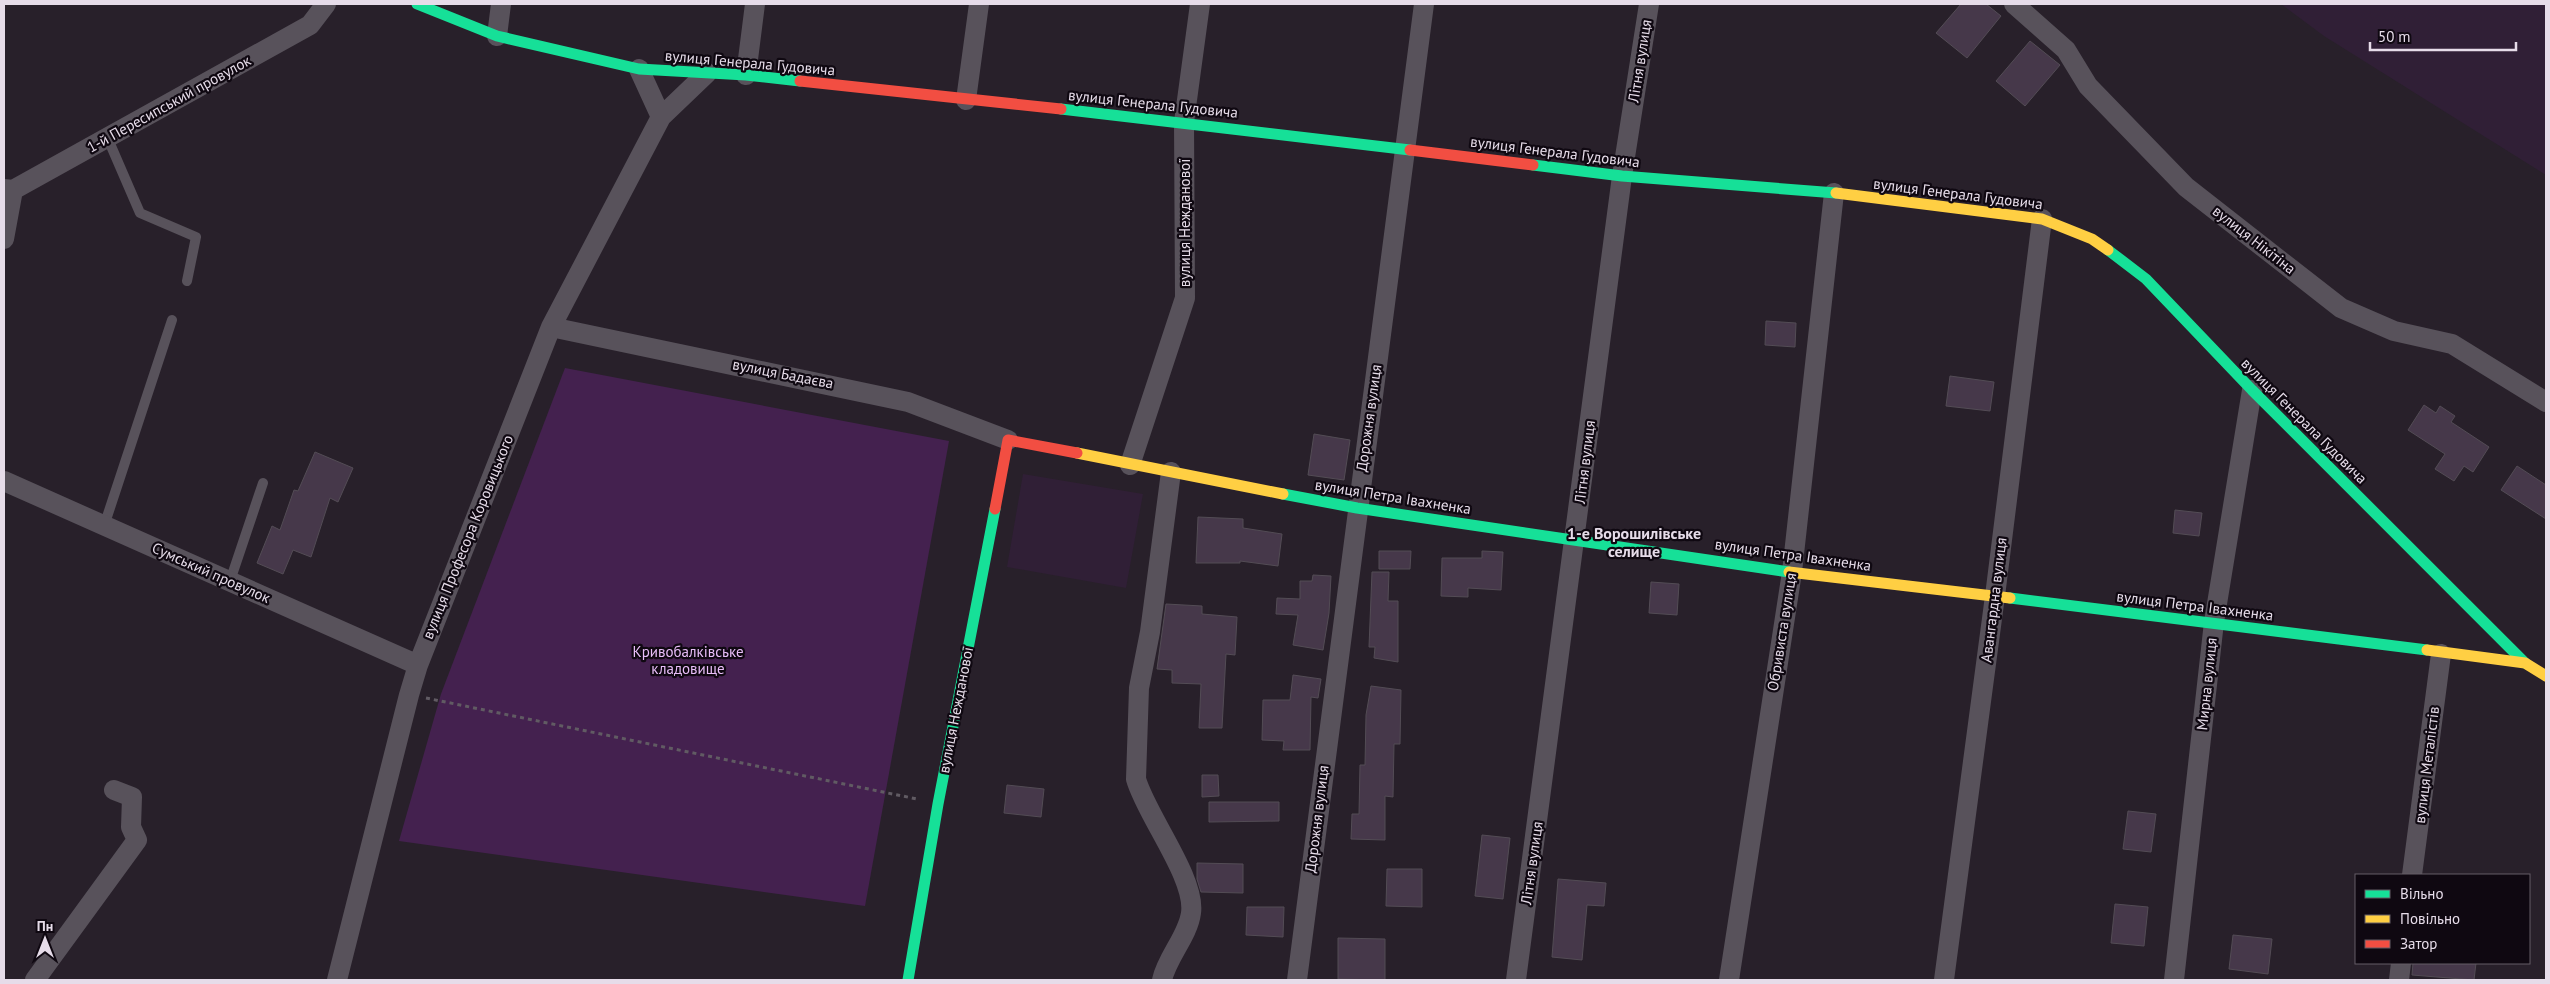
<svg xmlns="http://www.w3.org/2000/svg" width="2550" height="984" font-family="'PT Sans',sans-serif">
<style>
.built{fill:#301f36}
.green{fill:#44214f}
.building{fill:#46384a;stroke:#534c55}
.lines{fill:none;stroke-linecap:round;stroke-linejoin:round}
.path{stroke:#615b63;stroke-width:3;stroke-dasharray:4 4;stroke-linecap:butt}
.lane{stroke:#58525b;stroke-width:10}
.street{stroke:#58525b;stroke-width:20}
.fast{stroke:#16e098;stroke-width:11}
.slow{stroke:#ffcf43;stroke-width:11}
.jam{stroke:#f24e42;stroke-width:11}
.labels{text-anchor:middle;stroke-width:4.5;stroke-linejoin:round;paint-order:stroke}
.street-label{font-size:15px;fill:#e6dce9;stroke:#0f0811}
.park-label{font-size:15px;fill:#e9bef9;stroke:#0f0811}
.neighbourhood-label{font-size:16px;font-weight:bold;fill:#e6dce9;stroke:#0f0811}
</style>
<rect width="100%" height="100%" fill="#28202a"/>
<path class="built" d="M2281,4h265v171l-222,-139z
M1023,474l120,20 -17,94 -119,-21z"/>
<path class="green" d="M565,368l384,73 -84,465 -466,-65 42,-147z"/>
<path class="building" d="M1961,4h25l15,12 -34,42 -31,-25z
M2030,41l30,24 -35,41 -29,-25z
M1766,321l30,2 -1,24 -30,-2z
M1950,376l44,6 -4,29 -44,-5z
M2424,405l12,8 4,-7 15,10 -4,6 38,25 -16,25 -9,-6 -10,15 -19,-12 10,-15 -37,-24z
M1314,434l36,6 -6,40 -36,-5z
M315,452l38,16 -15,34 -8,-4 -19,59 -18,-7 -10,24 -26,-11 15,-37 8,4 14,-40 4,1z
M2517,466l29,19v34l-45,-29z
M2175,510l27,3 -3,23 -26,-3z
M1198,517l45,2v9l39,6 -4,32 -38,-5v2h-44z
M1379,551h32l-1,18h-31z
M1482,551l21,1 -2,38 -33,-2v9l-27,-1 1,-38h40z
M1372,572h17l-1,29h10v61l-24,-4 1,-11h-6z
M1313,575l18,1 -2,37 -6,37 -30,-5 5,-30 -22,-1 1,-16 23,1v-18h12z
M1651,582l28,2 -2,31 -28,-2z
M1166,604l36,2v8l35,3 -2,38 -9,-1 -4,74h-23l2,-44 -29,-1v-13l-15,-1z
M1293,675l28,4 -3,19 -7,-1 -1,53h-27l1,-9 -22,-1 1,-40h27z
M1371,686l30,4 -1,54h-6l-1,53 -8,-1v44l-34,-1 1,-25h7l1,-49h5l1,-50z
M1202,775h16l1,21 -17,1z
M1007,785l37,4 -3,28 -37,-4z
M1209,802h70v19l-70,1z
M2128,811l28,3 -5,38 -28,-3z
M1482,835l28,3 -7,61 -28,-3z
M1197,863l46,1v29l-42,-1 -4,-13z
M1387,869h35v38l-36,-1z
M1558,879l48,4 -2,23 -17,-1 -5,55 -30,-3z
M2115,904l33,3 -4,39 -33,-3z
M1247,907h37l-1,30 -37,-2z
M2233,935l39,4 -4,35 -39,-5z
M1338,938l47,1v41l-47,-1z
M2413,963h63l-2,17 -62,-5z"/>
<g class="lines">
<path class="path" d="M426,698l491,101"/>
<path class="lane" d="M108,139l32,74 56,24 -9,44
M104,526l68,-206
M230,581l33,-98"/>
<path class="street" d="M2014,4l52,46 22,36 98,101 155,121 53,23 58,13 94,58
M497,36l4,-32
M746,75l9,-71
M966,100l13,-96
M661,117l46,-44
M4,189l9,1 297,-165 16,-21
M4,239l9,-49
M551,327l357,75 100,38
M1130,465l55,-167 -1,-176 16,-118
M4,481l414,184
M2412,875l29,-221
M35,980l102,-140 -6,-13 1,-30 -18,-7
M337,980l72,-285 9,-30 133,-338 110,-210 -22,-48
M1162,980c5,-23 26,-44 29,-67 5,-35 -45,-98 -55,-134l3,-91 11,-56 21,-160
M1297,980l127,-976
M1516,980l106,-804 27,-172
M1729,980l63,-408 42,-379
M1944,980l51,-384 47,-377
M2174,980l40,-358 38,-232
M2399,980l2,-17"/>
<path class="fast" d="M417,4l80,32 142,33 107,6 54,6
M1061,109l349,41
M1533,165l89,11 214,17
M2108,250l38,29 106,111 273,273
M1283,494l74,14 432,64
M2010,598l417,52
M908,980l30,-176 57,-295"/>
<path class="slow" d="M1836,193l206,26 50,20 16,11
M1077,453l206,41
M1789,572l221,26
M2427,650l98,13 21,13"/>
<path class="jam" d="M800,81l261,28
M1410,150l123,15
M995,509l13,-69 69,13"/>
</g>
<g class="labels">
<g class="street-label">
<text transform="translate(1640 61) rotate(-81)" y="5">Літня вулиця</text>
<text transform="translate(750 63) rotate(5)" y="5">вулиця Генерала Гудовича</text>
<text transform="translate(169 104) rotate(-29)" y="5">1-й Пересипський провулок</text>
<text transform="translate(1153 104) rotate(6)" y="5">вулиця Генерала Гудовича</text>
<text transform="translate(1555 152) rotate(7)" y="5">вулиця Генерала Гудовича</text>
<text transform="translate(1958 194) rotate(7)" y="5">вулиця Генерала Гудовича</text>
<text transform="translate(1185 223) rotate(-90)" y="5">вулиця Нежданової</text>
<text transform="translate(2254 240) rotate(38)" y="5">вулиця Нікітіна</text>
<text transform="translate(783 374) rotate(11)" y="5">вулиця Бадаєва</text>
<text transform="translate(1369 418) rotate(-82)" y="5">Дорожня вулиця</text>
<text transform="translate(2304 421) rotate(45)" y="5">вулиця Генерала Гудовича</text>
<text transform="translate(1585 462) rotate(-83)" y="5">Літня вулиця</text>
<text transform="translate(1393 497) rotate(9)" y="5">вулиця Петра Івахненка</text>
<text transform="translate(468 537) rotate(-68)" y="5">вулиця Професора Коровицького</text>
<text transform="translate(1793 555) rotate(8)" y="5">вулиця Петра Івахненка</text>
<text transform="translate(211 573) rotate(24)" y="5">Сумський провулок</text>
<text transform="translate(1994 600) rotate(-83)" y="5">Авангардна вулиця</text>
<text transform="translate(2195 606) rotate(7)" y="5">вулиця Петра Івахненка</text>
<text transform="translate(1782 632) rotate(-81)" y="5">Обривиста вулиця</text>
<text transform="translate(2207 684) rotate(-84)" y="5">Мирна вулиця</text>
<text transform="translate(956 710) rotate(-79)" y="5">вулиця Нежданової</text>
<text transform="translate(2427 765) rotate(-83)" y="5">вулиця Металістів</text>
<text transform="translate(1317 819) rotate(-83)" y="5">Дорожня вулиця</text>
<text transform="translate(1532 863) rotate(-82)" y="5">Літня вулиця</text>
</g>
<g class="park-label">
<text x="688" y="657">Кривобалківське<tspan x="688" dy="17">кладовище</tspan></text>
</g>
<g class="neighbourhood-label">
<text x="1634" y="539">1-е Ворошилівське<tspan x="1634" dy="18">селище</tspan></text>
</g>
</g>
<rect width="2550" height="984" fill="none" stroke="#e6dce9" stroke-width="10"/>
<rect x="2355" y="874" width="175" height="90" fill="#0f0811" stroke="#655d67"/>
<rect x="2365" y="890" width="25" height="8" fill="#16e098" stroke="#655d67"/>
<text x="2400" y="899" font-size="15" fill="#e6dce9">Вільно</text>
<rect x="2365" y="915" width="25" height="8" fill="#ffcf43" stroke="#655d67"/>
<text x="2400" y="924" font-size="15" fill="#e6dce9">Повільно</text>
<rect x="2365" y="940" width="25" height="8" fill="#f24e42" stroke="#655d67"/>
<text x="2400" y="949" font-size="15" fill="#e6dce9">Затор</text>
<g transform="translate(45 939)" stroke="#0f0811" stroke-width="4" paint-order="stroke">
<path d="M0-4L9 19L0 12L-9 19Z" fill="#e6dce9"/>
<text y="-8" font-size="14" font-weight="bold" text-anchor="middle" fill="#e6dce9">Пн</text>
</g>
<path d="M2370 42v8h146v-8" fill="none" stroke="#e6dce9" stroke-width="2.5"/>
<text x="2378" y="42" font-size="15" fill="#e6dce9" stroke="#0f0811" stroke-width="4" paint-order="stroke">50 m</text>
</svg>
